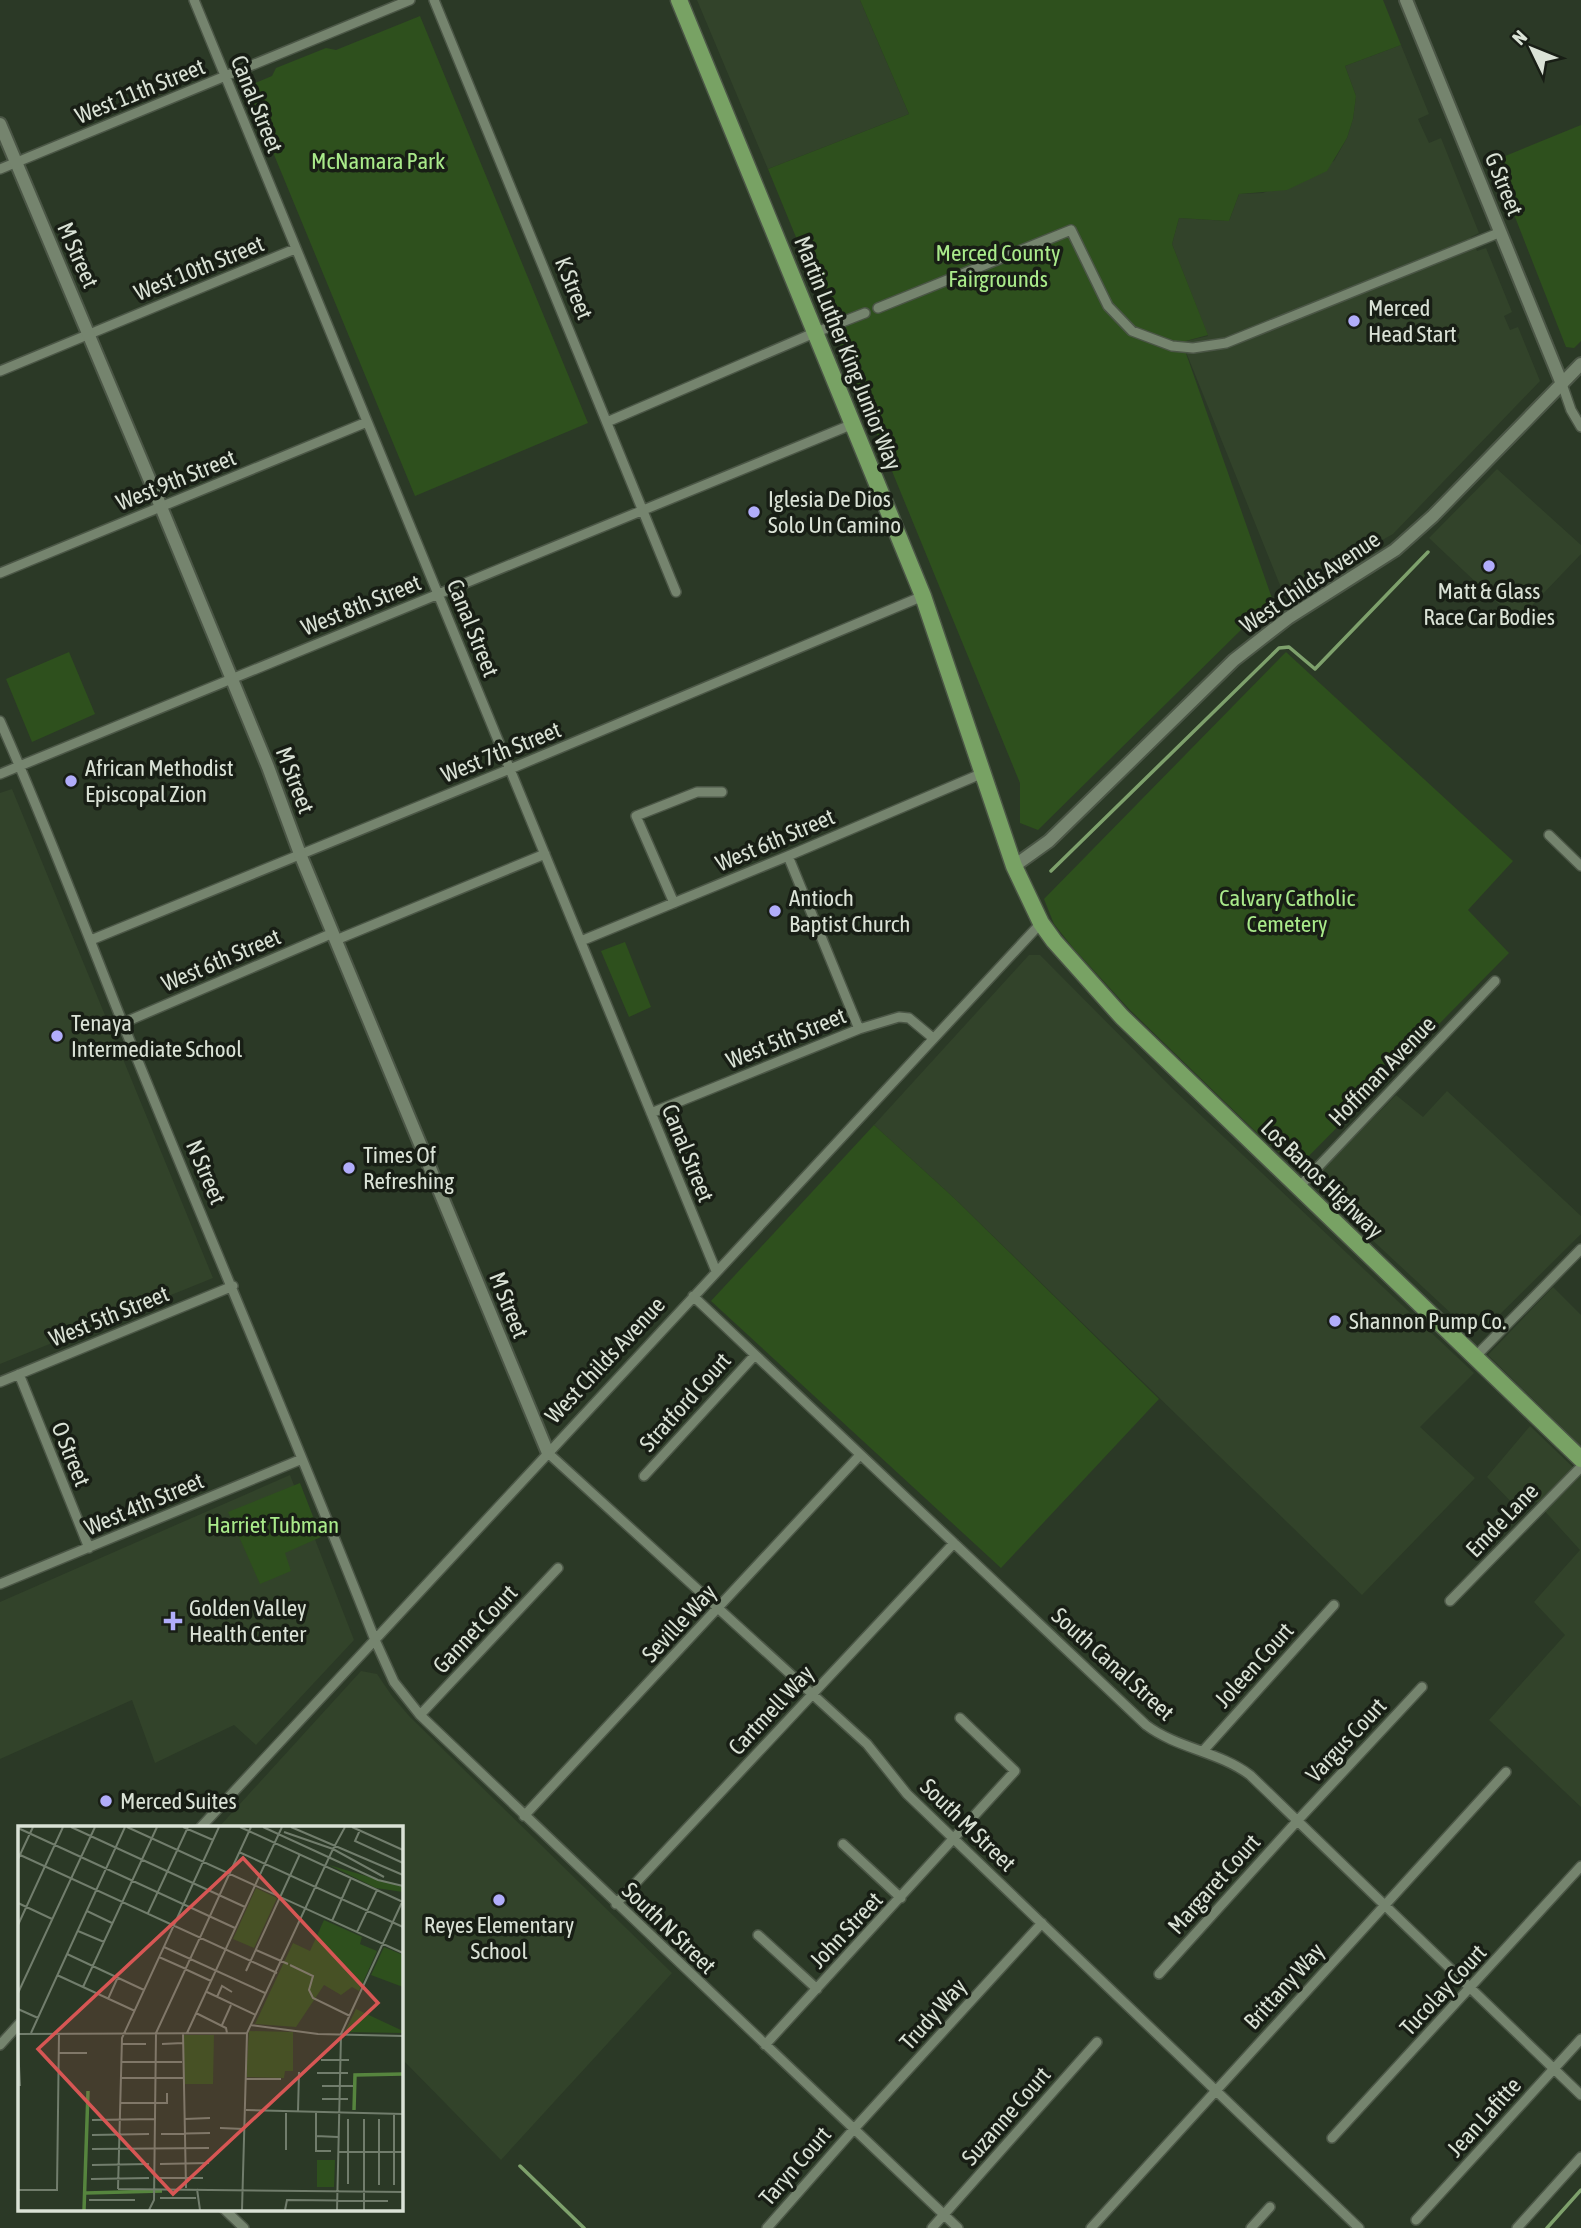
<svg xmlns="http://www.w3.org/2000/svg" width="1581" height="2228" font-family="'Asap Condensed',sans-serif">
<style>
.built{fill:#32432a}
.green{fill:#2e501d}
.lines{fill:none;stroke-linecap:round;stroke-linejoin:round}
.stream{stroke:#7ea16c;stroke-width:3.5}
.street-casing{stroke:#4b5646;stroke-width:12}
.secondary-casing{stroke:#4b5646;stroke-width:16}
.highway-casing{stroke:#4b5646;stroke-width:19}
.street{stroke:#75846e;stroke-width:9}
.secondary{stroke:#75846e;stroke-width:12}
.highway{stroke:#78a264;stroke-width:16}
.poi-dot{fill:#b1adfa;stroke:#181e15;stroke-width:2.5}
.labels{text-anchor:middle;stroke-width:7;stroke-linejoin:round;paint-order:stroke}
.street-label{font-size:23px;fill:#dae2d6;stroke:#181e15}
.park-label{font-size:23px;fill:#a9ea8a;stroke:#181e15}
.poi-label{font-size:23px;fill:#dae2d6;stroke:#181e15;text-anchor:start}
.inset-river{fill:none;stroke:#56853e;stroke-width:3.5}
.inset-road{fill:none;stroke:#717d6c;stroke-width:2}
.view{fill:#d75654;fill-opacity:0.15;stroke:#d75654;stroke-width:3.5}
.inset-edge{fill:none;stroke:#dae2d6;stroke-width:3.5}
</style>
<rect width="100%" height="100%" fill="#2b3926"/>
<path class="built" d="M697,0h163l49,114 -141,55z
M1401,45l28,69 -11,5 11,24 12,-5 38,95 -8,4 6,14 9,-3 26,64 -8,4 6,14 8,-3 22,54 -147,153 -109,61 -102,-253 26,-6 -36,-92 7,-26 50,3 10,-27 24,-1 71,-32 13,-23 6,-19 3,-23 -11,-30z
M1497,469l84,76v9l-64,67 -88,-83z
M12,789l201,489 -213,86v-571z
M1029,955h11l134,135 300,283 -54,54 55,51 -113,117 -408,-397 -80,-73z
M1447,1091l134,125v18l-97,96 -14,1 -160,-149 86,-87 27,22z
M1553,1287l28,28v131l-93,-91z
M1530,1426l51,49v332l-92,-87 76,-85 -31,-33 46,-52 -48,-53 -11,15 -34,-35z
M290,1475l64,165 -98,105 -22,-20 -79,38 -23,-63 -132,59v-157z
M361,1671l16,3 15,22 18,21 262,256 -171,187 -100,-102v-231h-182z"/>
<path class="green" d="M860,0h523l18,45 -56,21 11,30 -3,23 -6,19 -20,33 -40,19 -48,4 -10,27 -50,-3 -7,26 36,91 -26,7 91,259 -27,24 -208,205 -18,-7v-40l-252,-614 141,-55z
M420,16l168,407 -173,73 -169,-409 26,-11 4,-8 50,-20 10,2z
M1581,125v216l-7,7 -8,-1 -73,-186z
M69,652l26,62 -63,28 -26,-63z
M1286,652l227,209 -45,49 41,43 -212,215 -39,-34 -129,-125 -55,-60 -20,-25 -10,-25z
M625,942l26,65 -22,10 -28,-66z
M874,1125l80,73 205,201 -158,169 -290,-267z
M300,1483l21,54 -36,16 6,18 -31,13 -32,-72z"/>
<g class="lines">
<path class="stream" d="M1051,871l228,-223 10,-1 26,22 113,-117
M520,2166l64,62
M1547,2228l34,-38"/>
<defs>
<path id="street" d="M194,0l522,1271
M434,0l242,592
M0,169l410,-169
M878,308l193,-78 37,76 24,25 40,15 21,2 33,-5 275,-111
M0,371l295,-122
M1562,384l9,26 10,17
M607,422l207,-89 51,-20
M0,573l367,-151
M0,721c44,99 83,202 123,303 83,206 171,409 252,616l19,42 26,33 538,513
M0,774l853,-350
M1549,835l32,31
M788,856l71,173
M674,903l-38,-87 61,-24h25
M91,940l419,-171 413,-173
M336,940l209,-86
M581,941l207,-85 195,-83
M123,1023l210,-90
M651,1113l208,-84 40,-12 10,1 24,20
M1298,1188l197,-207
M693,1296l453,429c32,24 72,26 104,50l331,320
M1475,1357l106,-108
M19,1374l70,174
M0,1382l233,-96
M548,1453l319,291 40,50 452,434
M644,1476l111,-121
M0,1584l302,-125
M1450,1601l131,-134
M420,1715l138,-147
M1203,1751l131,-146
M524,1816l336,-361
M201,1827l840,-904
M843,1844l58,54
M616,1904l338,-361
M758,1935l59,54
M1159,1974l139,-154 124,-133
M0,2045l19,-21
M765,2045l250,-274 -55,-53
M1332,2138l249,-272
M224,2209l20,19
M1416,2220l165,-181
M767,2228l86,-98 189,-207
M932,2228l165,-186
M1091,2228l415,-456
M1251,2228l19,-21
M1517,2228l64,-71"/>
<path id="secondary" d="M1406,0l156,384
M0,124l161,383 107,260 32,87 248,599
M1014,866l35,-25 185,-181 54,-42 107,-68 38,-34 148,-152"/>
<path id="highway" d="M679,0l244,596 91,270 27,57 13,18 68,76 459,442"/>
</defs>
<use href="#street" class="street-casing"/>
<use href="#secondary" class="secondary-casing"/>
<use href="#highway" class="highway-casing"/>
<use href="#street" class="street"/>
<use href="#secondary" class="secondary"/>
<use href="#highway" class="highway"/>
</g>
<g class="poi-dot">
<circle cx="1354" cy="321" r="7"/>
<circle cx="754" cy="512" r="7"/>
<circle cx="1489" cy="566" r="7"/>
<circle cx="71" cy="781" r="7"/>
<circle cx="775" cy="911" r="7"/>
<circle cx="57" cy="1036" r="7"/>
<circle cx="349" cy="1168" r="7"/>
<circle cx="1335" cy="1321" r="7"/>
<path d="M169.5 1610.5h7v7h7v7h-7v7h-7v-7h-7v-7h7z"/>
<circle cx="106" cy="1801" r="7"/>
<circle cx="499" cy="1900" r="7"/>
</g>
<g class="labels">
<g class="street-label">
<text transform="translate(140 91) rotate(-22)" y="8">West 11th Street</text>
<text transform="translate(257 104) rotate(68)" y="8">Canal Street</text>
<text transform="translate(1504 184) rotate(68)" y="8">G Street</text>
<text transform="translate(78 255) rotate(66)" y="8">M Street</text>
<text transform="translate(199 268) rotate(-22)" y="8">West 10th Street</text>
<text transform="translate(574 288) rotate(68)" y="8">K Street</text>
<text transform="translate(848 353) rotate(68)" y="8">Martin Luther King Junior Way</text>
<text transform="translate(176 480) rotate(-22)" y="8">West 9th Street</text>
<text transform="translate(1310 582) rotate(-34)" y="8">West Childs Avenue</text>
<text transform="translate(361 605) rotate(-22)" y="8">West 8th Street</text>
<text transform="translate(473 628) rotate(68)" y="8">Canal Street</text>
<text transform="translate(501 752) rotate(-22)" y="8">West 7th Street</text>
<text transform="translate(295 780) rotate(69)" y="8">M Street</text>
<text transform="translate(775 840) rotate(-23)" y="8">West 6th Street</text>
<text transform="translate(221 960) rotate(-23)" y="8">West 6th Street</text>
<text transform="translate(786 1038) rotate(-22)" y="8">West 5th Street</text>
<text transform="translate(1382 1071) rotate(-46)" y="8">Hoffman Avenue</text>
<text transform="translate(688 1153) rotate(68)" y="8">Canal Street</text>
<text transform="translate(206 1172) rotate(67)" y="8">N Street</text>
<text transform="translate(1322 1179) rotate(44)" y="8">Los Banos Highway</text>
<text transform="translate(509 1305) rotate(68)" y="8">M Street</text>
<text transform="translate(109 1316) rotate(-22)" y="8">West 5th Street</text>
<text transform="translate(605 1360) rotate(-47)" y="8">West Childs Avenue</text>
<text transform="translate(685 1402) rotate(-48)" y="8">Stratford Court</text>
<text transform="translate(71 1454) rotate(68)" y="8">O Street</text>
<text transform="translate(144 1504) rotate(-23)" y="8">West 4th Street</text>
<text transform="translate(1502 1520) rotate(-46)" y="8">Emde Lane</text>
<text transform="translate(679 1623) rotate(-47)" y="8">Seville Way</text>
<text transform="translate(475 1629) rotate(-47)" y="8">Gannet Court</text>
<text transform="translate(1113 1664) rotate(42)" y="8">South Canal Street</text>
<text transform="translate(1254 1665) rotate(-48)" y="8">Joleen Court</text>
<text transform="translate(771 1710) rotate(-47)" y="8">Cartmell Way</text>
<text transform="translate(1346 1740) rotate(-47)" y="8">Vargus Court</text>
<text transform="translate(968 1825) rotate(44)" y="8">South M Street</text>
<text transform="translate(1214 1884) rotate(-48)" y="8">Margaret Court</text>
<text transform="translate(669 1928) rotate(44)" y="8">South N Street</text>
<text transform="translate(846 1930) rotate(-47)" y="8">John Street</text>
<text transform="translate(1284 1986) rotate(-48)" y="8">Brittany Way</text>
<text transform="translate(1443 1990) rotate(-47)" y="8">Tucolay Court</text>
<text transform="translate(933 2014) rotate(-48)" y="8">Trudy Way</text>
<text transform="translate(1006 2116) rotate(-49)" y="8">Suzanne Court</text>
<text transform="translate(1484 2117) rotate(-48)" y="8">Jean Lafitte</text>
<text transform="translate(795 2166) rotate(-49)" y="8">Taryn Court</text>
</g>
<g class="park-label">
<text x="378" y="169">McNamara Park</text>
<text x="998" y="261">Merced County<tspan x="998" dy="26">Fairgrounds</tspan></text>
<text x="1287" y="906">Calvary Catholic<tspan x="1287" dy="26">Cemetery</tspan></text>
<text x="273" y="1533">Harriet Tubman</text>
</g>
<g class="poi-label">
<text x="1368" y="316">Merced<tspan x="1368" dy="26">Head Start</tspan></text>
<text x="768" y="507">Iglesia De Dios<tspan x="768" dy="26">Solo Un Camino</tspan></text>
<text x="1489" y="599" text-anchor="middle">Matt &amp; Glass<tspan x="1489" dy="26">Race Car Bodies</tspan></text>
<text x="85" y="776">African Methodist<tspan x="85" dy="26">Episcopal Zion</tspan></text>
<text x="789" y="906">Antioch<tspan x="789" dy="26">Baptist Church</tspan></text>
<text x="71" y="1031">Tenaya<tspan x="71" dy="26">Intermediate School</tspan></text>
<text x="363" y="1163">Times Of<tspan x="363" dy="26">Refreshing</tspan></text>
<text x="1349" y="1329">Shannon Pump Co.</text>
<text x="189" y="1616">Golden Valley<tspan x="189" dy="26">Health Center</tspan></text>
<text x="120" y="1809">Merced Suites</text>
<text x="499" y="1933" text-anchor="middle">Reyes Elementary<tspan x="499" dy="26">School</tspan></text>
</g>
</g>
<g transform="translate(18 1826)">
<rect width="385" height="385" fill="#2b3926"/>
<path d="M311,39l74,22v5l-27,-4zM238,62l21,10 -23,50 -21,-9zM306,94l38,17 -2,7 17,7 -18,40 -7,-4 -11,8 -17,-10 -28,42 -41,-3 38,-81 17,8zM366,121l19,8v32l-32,-12zM338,183l47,22v2l-58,-1zM231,205l44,1v39h-8l-1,7 -38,-1zM166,209h30l-1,49h-29zM299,334h18l-1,27h-17z" fill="#2e501d"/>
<path class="inset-river" d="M336,284l1,-35 48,-1M68,367l76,-2M66,384l4,-119"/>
<path class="inset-road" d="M53,1l174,80M109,1l276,126M165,1l30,13M222,1l163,75M245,1l115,53 25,6M273,1l112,48M334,1l51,23M0,2l217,100M342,4l-5,11 48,22M266,6l49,17 51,28M315,23l12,-22M221,26l164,75M0,28l259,119M0,33l15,-32M0,77l34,16M69,85l25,12M130,87l40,-86M314,95l19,-43M0,99l45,-98M60,105l26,11M339,106l20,-42M146,121l101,46M238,124l32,14M49,128l77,36M141,131l27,12M272,139l23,11 -4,14 4,8 37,18M167,143l26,12M228,145l54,-117M39,149l78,36M65,161l74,-160M189,166l49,23M0,167l77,-166M199,171l5,-11 10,6M90,173l10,-22M0,183l20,9M178,187l30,15 1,5M204,199l9,-20M232,199l68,9 85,2M13,207l94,-206M165,207l3,155M169,207l95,-206M0,208l229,-1M323,208l62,-134M103,218h25M144,218l21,-1M0,220l2,40M41,227h28M303,234h28M103,236h61M299,247h31M103,252h62M227,253h36M304,260h31M304,273h26M102,277h47v-10M228,284l157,4M280,285l1,-39M298,286v39h15M376,288v71M167,293l25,-1M330,293v65M346,293v91M361,293v66M74,294l63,-1M202,302l24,1M143,308l49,-1M74,309l57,-1M298,310l22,1M74,323l117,-1M268,324v-39M320,326h65M142,338l49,-1M74,339l57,-1M142,352h43M73,353l58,-1M100,363l4,-151 97,-211M100,363l285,3M179,363l3,21M0,364h39l2,-157M142,372h36M71,374h46M131,384l5,-10 2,-167 95,-206M224,384l5,-177 86,-184M267,384l2,-10 101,1M319,384l4,-175"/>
<path class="view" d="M225,32l135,145 -205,191 -135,-145z"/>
<rect width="385" height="385" class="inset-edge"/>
</g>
<g transform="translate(1532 49) rotate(313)" stroke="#181e15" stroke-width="5" paint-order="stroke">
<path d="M0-5L12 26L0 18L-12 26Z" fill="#dae2d6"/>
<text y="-10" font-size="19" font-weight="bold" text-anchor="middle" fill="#dae2d6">N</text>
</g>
</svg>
